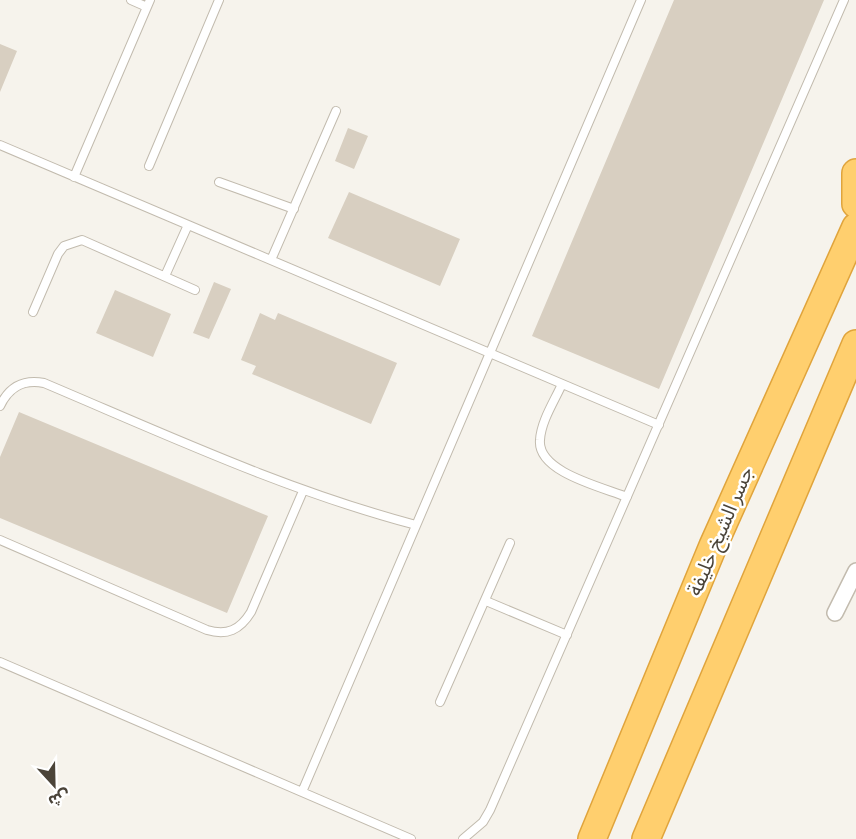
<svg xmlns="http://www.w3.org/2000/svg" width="856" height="839" font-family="Cabin,'Noto Sans Arabic',sans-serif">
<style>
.building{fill:#d8cfc1}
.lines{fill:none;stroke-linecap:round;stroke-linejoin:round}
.lane-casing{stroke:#c2bbae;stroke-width:10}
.street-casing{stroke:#c2bbae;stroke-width:18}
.highway-casing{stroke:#e0a43c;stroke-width:30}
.lane{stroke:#fff;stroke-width:8}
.street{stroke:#fff;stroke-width:15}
.highway{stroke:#ffcf6e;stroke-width:27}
.labels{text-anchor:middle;stroke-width:5;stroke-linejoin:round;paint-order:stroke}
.street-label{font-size:20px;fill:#4b4439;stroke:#fff}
</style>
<rect width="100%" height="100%" fill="#f6f3ec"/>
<path class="building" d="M674,0h150l-165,389 -127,-53z
M0,44l17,7 -17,41z
M348,128l20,8 -14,33 -19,-8z
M349,192l111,47 -20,47 -112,-48z
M214,282l17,7 -22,50 -16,-6z
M115,290l56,24 -18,43 -57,-24z
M260,313l15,7 3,-7 119,50 -26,61 -119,-50 4,-8 -15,-6z
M19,412l249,104 -41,97 -227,-95v-61z"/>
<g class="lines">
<defs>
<path id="lane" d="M131,0l16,7
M0,145l659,280
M149,166l70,-166
M74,177l76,-177
M219,182l75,27
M271,260l65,-149
M165,276l23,-51
M33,312l25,-58 6,-8 18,-6 113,50
M562,384c-7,16 -21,37 -22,56 -3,32 62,47 87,57
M0,406c9,-19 23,-27 44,-23 123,52 243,108 372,142
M0,540l207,90c20,6 33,0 44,-18l52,-121
M486,601l81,34
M0,662l411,177
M440,702l70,-159
M302,792l339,-792
M463,839l20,-17 7,-12 354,-810"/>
<path id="street" d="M835,613l21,-42"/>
<path id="highway" d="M856,173v31
M592,839l121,-293 143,-319
M646,839l210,-495"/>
</defs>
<use href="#lane" class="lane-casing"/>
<use href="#street" class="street-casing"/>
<use href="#highway" class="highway-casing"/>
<use href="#lane" class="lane"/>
<use href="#street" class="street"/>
<use href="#highway" class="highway"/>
</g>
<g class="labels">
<g class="street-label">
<text transform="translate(720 531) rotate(-67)" y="7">جسر الشيخ خليفة</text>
</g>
</g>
<g transform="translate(54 785) rotate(158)" stroke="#ffffff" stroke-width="4.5" paint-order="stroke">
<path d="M0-4.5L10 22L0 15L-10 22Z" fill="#4b4439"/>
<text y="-9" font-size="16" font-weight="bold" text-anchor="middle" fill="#4b4439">ش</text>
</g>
</svg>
